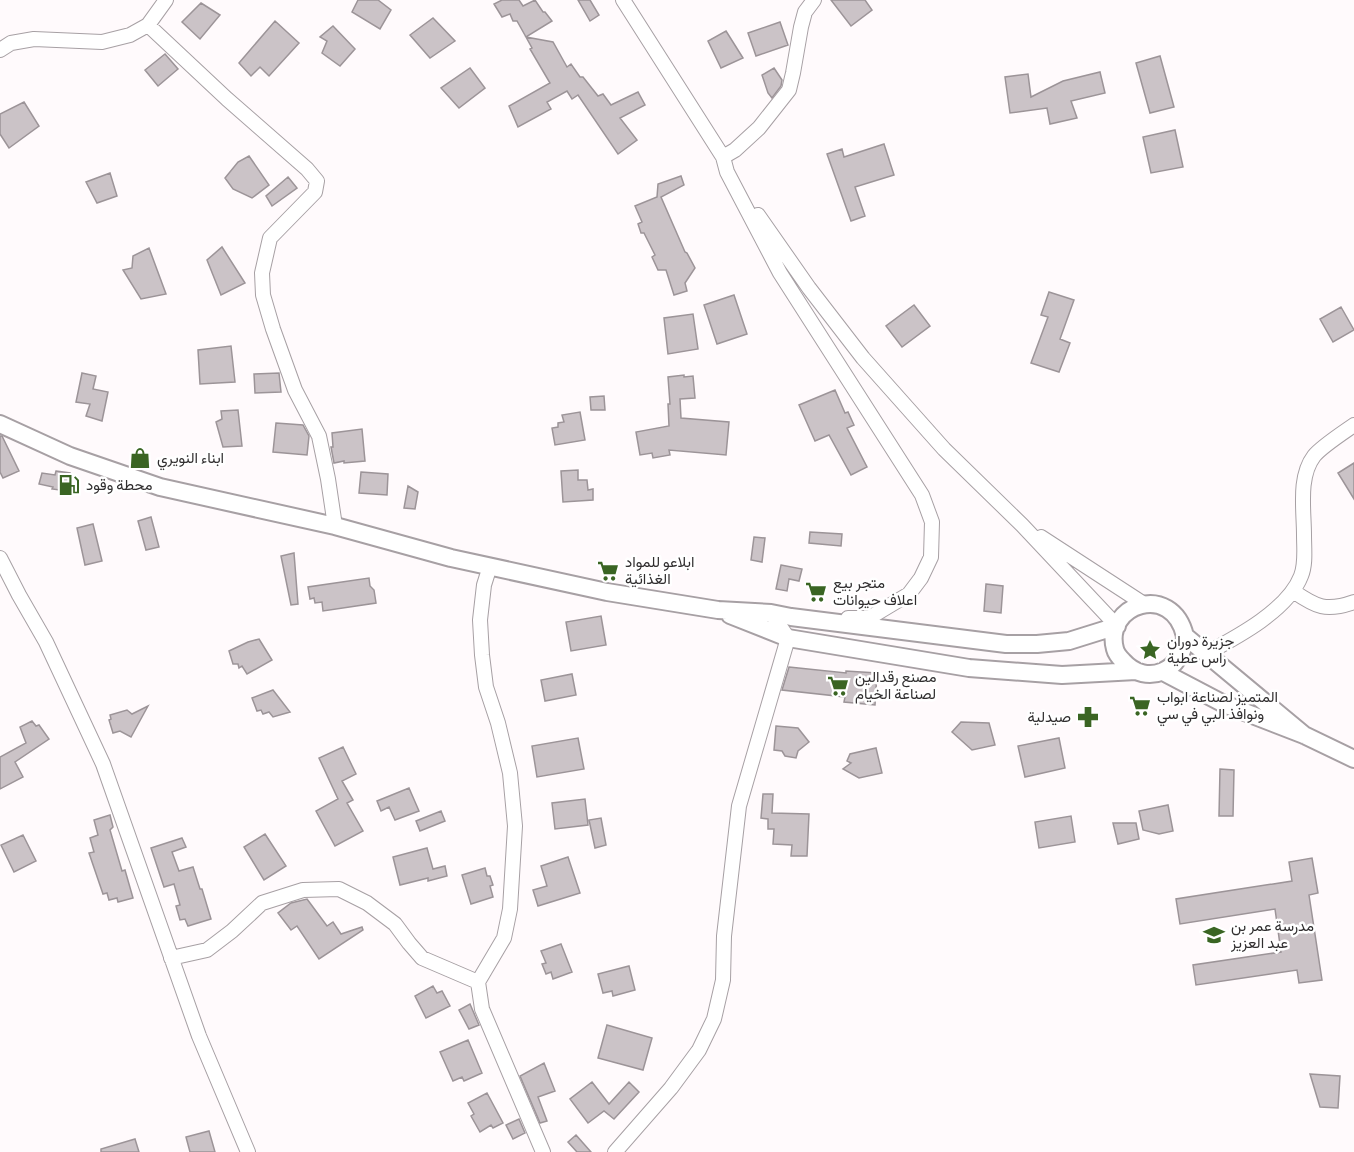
<svg xmlns="http://www.w3.org/2000/svg" width="1354" height="1152" font-family="Manrope,Vazirmatn,sans-serif">
<style>
.building{fill:#cbc3c7;stroke:#9c9498;stroke-width:1.5}
.lines{fill:none;stroke-linecap:round;stroke-linejoin:round}
.minor-casing{stroke:#a7a0a4;stroke-width:16}
.major-casing{stroke:#a7a0a4;stroke-width:20}
.minor{stroke:#fff;stroke-width:14}
.major{stroke:#fff;stroke-width:16}
.labels{text-anchor:middle;stroke-width:5;stroke-linejoin:round;paint-order:stroke}
.poi-label{font-size:15px;fill:#302e2f;stroke:#fff;text-anchor:start}
</style>
<rect width="100%" height="100%" fill="#fffafc"/>
<path class="building" d="M358,0h20l13,10 -11,19 -28,-17z
M502,0h17l4,6 12,-6 8,12h2l7,9 -26,16 -9,-16h-4l-3,-7 -8,3 -8,-13z
M578,0h12l9,15 -9,6z
M831,0h34l7,10 -21,16z
M201,3l19,12 -20,24 -18,-17z
M433,18l22,23 -25,17 -20,-23z
M275,21l24,22 -30,33 -9,-9 -9,9 -12,-13z
M780,22l8,23 -32,11 -8,-23z
M333,26l22,23 -15,17 -18,-13 5,-12 -7,-4z
M726,31l17,27 -22,10 -13,-27z
M526,37l27,5 14,25 4,-3 9,13h3l15,19 5,-2 8,11 27,-13 7,13 -25,13 17,22 -19,14 -40,-59 -6,4 -5,-8 -20,11 4,7 -33,18 -9,-21 41,-23 -20,-34 2,-1z
M165,54l13,15 -20,17 -13,-16z
M1160,56l14,51 -24,6 -14,-50z
M470,68l15,20 -26,20 -18,-20z
M774,68l8,12 -1,6 -9,12 -4,-5 -6,-18z
M1100,72l5,21 -34,8 6,17 -27,6 -3,-16 -37,5 -5,-36 23,-3 3,23 32,-16z
M24,102l15,24 -30,22 -9,-14v-20z
M1175,130l8,37 -32,6 -8,-36z
M884,144l10,31 -39,12 10,29 -14,5 -24,-67 15,-5 2,8z
M249,156l20,29 -17,13 -19,-9 -8,-11 13,-16z
M110,173l7,23 -20,7 -11,-21z
M681,176l3,9 -23,12 24,55 2,1 8,15 -10,15 2,8 -13,4 -8,-25h-8l-6,-13 3,-2 -11,-22h-3l-3,-9 4,-2 -7,-16 22,-9 1,-13z
M288,177l9,11 -25,18 -6,-10z
M222,247l23,36 -24,12 -14,-35z
M149,248l17,46 -25,5 -18,-29 9,-2 1,-12z
M1049,292l25,8 -14,39 10,4 -11,29 -28,-9 17,-46 -7,-2z
M734,295l13,39 -30,10 -13,-39z
M914,305l16,21 -28,21 -16,-21z
M1341,307l13,23 -21,12 -13,-23z
M693,314l5,35 -30,5 -4,-36z
M231,346l4,36 -35,2 -2,-34z
M82,373l14,3 -3,13 15,3 -6,29 -16,-5 4,-12 -14,-2z
M279,373l2,19 -26,1 -1,-19z
M684,375v2l9,-1 2,22 -15,1 1,19 48,4 -3,33 -57,-5 1,5 -17,3 -1,-5 -12,2 -4,-23 33,-6 -1,-22h2l-2,-27z
M835,390l10,23 3,-1 6,13 -7,3 20,39 -16,8 -22,-40 -14,6 -16,-36z
M604,396l1,14h-14l-1,-13z
M238,410l4,36 -19,1 -7,-25 6,-3 -1,-8z
M580,412l5,28 -30,5 -3,-17 6,-1v-4l6,-1 -2,-7z
M276,423l27,2 6,11 -2,19 -34,-3z
M362,429l3,32 -21,2v-2l-10,2 -3,-16h2l-1,-14z
M0,436h2l17,35 -16,7 -3,-6z
M1354,463v36l-16,-26z
M578,470v10h9l1,10 5,-1v11l-30,2 -2,-31z
M56,471l14,2 -3,18 -15,-2 1,-2 -14,-3 3,-11 13,2z
M361,472l27,2 -1,21 -28,-2z
M408,486l10,6 -3,17 -11,-1z
M151,517l8,30 -13,3 -8,-29z
M93,524l9,37 -17,4 -8,-37z
M810,532l32,2 -1,12 -32,-3z
M754,537l11,1 -3,24 -11,-2z
M294,553l4,51 -7,1 -10,-49z
M781,565l21,4 -3,12 -10,-2 -2,12 -11,-2z
M369,578l1,8 4,4 2,13 -53,8 -1,-9 -7,1 -1,-5 -4,1 -2,-12z
M986,584l17,2 -2,27 -17,-2z
M601,616l5,29 -35,6 -5,-29z
M259,639l13,21 -25,14 -5,-8 -3,2 -1,-4h-5l-4,-13 19,-9z
M789,667l57,6v-2l31,2 -2,32 -31,-3 1,-5 -63,-7z
M572,674l4,21 -31,6 -4,-21z
M273,690l17,22 -17,5 -4,-5 -6,2 -2,-4 -4,1 -5,-13z
M148,706l-17,31 -11,-6 -7,2 -4,-13 2,-1 -1,-4 17,-5 5,4z
M32,721l4,5 3,-1 10,14 -34,23 8,15 -23,12v-32l26,-14 -6,-16z
M961,722l28,1 6,22 -23,5 -20,-18z
M776,726l22,2 11,14 -11,9 -2,7 -11,-2 -3,-5 -8,-1z
M578,738l6,31 -47,8 -5,-31z
M1059,738l6,30 -40,9 -7,-31z
M343,747l13,27 -14,7 11,19 -6,3 16,28 -28,15 -19,-35 22,-12 -19,-41z
M876,748l6,25 -23,5 -16,-9 8,-6 -4,-2 3,-7z
M1220,769l14,1 -1,46h-14z
M409,788l10,23 -24,9 -6,-13 -8,4 -4,-10z
M763,794h10l-1,19 37,1 -2,42h-16l1,-11 -19,-1 1,-15h-6v-10l-7,-1z
M585,799l3,26 -33,4 -3,-26z
M1168,805l5,26 -14,3 -16,-4 -4,-19z
M441,811l4,10 -25,10 -4,-10z
M110,815l3,12 -3,3 12,41 3,-1 8,28 -15,4 -1,-4 -8,2 -2,-7 -4,1 -14,-41 5,-1 -4,-14 8,-3 -4,-15z
M1071,816l4,26 -36,6 -4,-26z
M601,818l5,27 -11,3 -6,-28z
M1113,823h23l3,16 -21,5z
M265,834l21,32 -22,14 -20,-33z
M23,835l13,26 -22,11 -13,-27z
M182,838l4,9 -14,5 7,19 14,-4 7,22h2l9,30 -23,7 -3,-7 -5,1 -4,-14 4,-1 -6,-21 -10,3 -13,-39z
M427,848l6,21 12,-3 2,10 -19,5v-3l-28,7 -7,-28z
M568,857l12,36 -42,13 -5,-16 14,-4 -6,-20z
M1312,858l6,35 -9,2 13,85 -23,3 -2,-13 -101,15 -3,-20 88,-13 -6,-43 -95,15 -4,-25 116,-18 -3,-19z
M485,868l2,8h3l3,9 -3,1 3,11 -22,7 -9,-29z
M307,899l20,27 6,-4 8,12 21,-7 1,3 -44,29 -22,-33 -6,4 -13,-17 13,-10z
M561,944l11,28 -19,7 -2,-7 -5,2 -4,-10 4,-1 -5,-12z
M629,966l6,24 -22,6 -1,-5 -9,2 -5,-19z
M433,986l4,7 5,-2 8,15 -24,12 -11,-22z
M470,1004l9,21 -10,4 -10,-19z
M607,1025l45,13 -9,32 -45,-12z
M468,1040l14,33 -18,8 -2,-4 -9,4 -13,-29z
M544,1063l11,28 -17,6 9,24 -7,2 -20,-47z
M1310,1074l30,2 -2,32 -18,-1z
M592,1082l17,22 20,-22 10,10 -25,27 -10,-8 -16,12 -18,-24z
M487,1093l16,30 -10,5 -2,-3 -11,7 -9,-16 3,-2 -6,-11z
M519,1119l6,14 -12,6 -7,-14z
M209,1131l6,21h-25l-4,-15z
M576,1135l15,17h-14l-9,-10z
M135,1139l4,13h-38v-3z"/>
<g class="lines">
<defs>
<path id="minor" d="M623,0l100,157 4,15 53,101 142,222 10,27 -1,35 -10,21 -12,16 -40,24h-21
M148,25l79,74 80,70 10,12 -2,11 -45,46 -8,35 1,22 10,34 22,61 24,46 9,43 7,47
M0,50l11,-7 23,-4 68,3 28,-7 18,-10 18,-25
M723,157l12,-7 24,-22 30,-38 4,-17 8,-46 4,-15 9,-12
M758,215l51,73 54,70 81,91 78,76 95,101
M1041,537l103,67
M0,558l19,37 27,47 57,122 96,272 49,116
M490,566l-6,19 -4,35 2,35 4,32 12,36 12,50 5,53 -5,83 -6,29 -26,44 4,27 61,143
M1293,591c23,16 33,21 61,11
M1207,653c30,-16 81,-43 94,-77 5,-12 3,-27 3,-41 0,-25 -6,-58 10,-79 7,-9 30,-24 40,-31
M171,958l36,-8 25,-19 30,-28 41,-13 36,-1 28,14 28,21 14,19 13,15 56,24
M615,1152l56,-64 28,-38 15,-31 9,-39 1,-44 15,-130 49,-168 -17,-25"/>
<path id="major" d="M0,424l70,32 90,31 175,39 116,32 156,34 111,18 53,3 20,4 215,27h31l32,-3 48,-15
M730,615l58,23 181,30 93,7 74,-4
M1185,636c-1,34 -38,52 -62,25 -3,-3 -7,-8 -8,-12 -12,-44 57,-68 70,-13l119,99
M1163,672l61,32 80,31 50,24"/>
</defs>
<use href="#minor" class="minor-casing"/>
<use href="#major" class="major-casing"/>
<use href="#minor" class="minor"/>
<use href="#major" class="major"/>
</g>
<defs>
<symbol id="shop-bare" viewBox="-9 -9 18 18"><path d="M-5-2.5h2.3a2.7 3.5 0 0 1 5.4 0H5L5.5 6h-11ZM-1.5-2.5h3a1.5 2.3 0 0 0-3 0Z" fill="#3a6523" stroke="#fff" stroke-width="2.5" paint-order="stroke"/></symbol>
<symbol id="fuel-bare" viewBox="-9 -9 18 18"><path d="M-5.5-6h7V0h2V4h1.3V-2.5L3-4.5l.8-.8L6-3V5H2.5V1h-1V6h-7ZM-4.2-4.7v3.2H.2V-4.7Z" fill="#3a6523" stroke="#fff" stroke-width="2.5" paint-order="stroke"/></symbol>
<symbol id="supermarket-bare" viewBox="-9 -9 18 18"><path d="M-6-5.5h2.5l.6 2H6L4.5 2H-2.5L-4.4-4H-6ZM-1.5 3.2a1.3 1.3 0 1 0 .1 0ZM3 3.2a1.3 1.3 0 1 0 .1 0Z" fill="#3a6523" stroke="#fff" stroke-width="2.5" paint-order="stroke"/></symbol>
<symbol id="sight-bare" viewBox="-9 -9 18 18"><path d="M0-6L1.8-2.2L6-1.7L2.9 1.2L3.7 5.4L0 3.3L-3.7 5.4L-2.9 1.2L-6-1.7L-1.8-2.2Z" fill="#3a6523" stroke="#fff" stroke-width="2.5" paint-order="stroke"/></symbol>
<symbol id="pharmacy-bare" viewBox="-9 -9 18 18"><path d="M-2-6h4v4h4v4h-4v4h-4v-4h-4v-4h4Z" fill="#3a6523" stroke="#fff" stroke-width="2.5" paint-order="stroke"/></symbol>
<symbol id="school-bare" viewBox="-9 -9 18 18"><path d="M0-5L7-2L0 1L-7-2ZM-4 1L0 2.5L4 1V4Q0 6-4 4Z" fill="#3a6523" stroke="#fff" stroke-width="2.5" paint-order="stroke"/></symbol>
</defs>
<g fill-rule="evenodd">
<use href="#shop-bare" x="125" y="443" width="30" height="30"/>
<use href="#fuel-bare" x="54" y="470" width="30" height="30"/>
<use href="#supermarket-bare" x="593" y="556" width="30" height="30"/>
<use href="#supermarket-bare" x="801" y="577" width="30" height="30"/>
<use href="#sight-bare" x="1135" y="635" width="30" height="30"/>
<use href="#supermarket-bare" x="823" y="671" width="30" height="30"/>
<use href="#supermarket-bare" x="1125" y="691" width="30" height="30"/>
<use href="#pharmacy-bare" x="1073" y="702" width="30" height="30"/>
<use href="#school-bare" x="1199" y="920" width="30" height="30"/>
</g>
<g class="labels">
<g class="poi-label">
<text x="157" y="463">ابناء النويري</text>
<text x="86" y="490">محطة وقود</text>
<text x="625" y="567">ابلاعو للمواد<tspan x="625" dy="17">الغذائية</tspan></text>
<text x="833" y="588">متجر بيع<tspan x="833" dy="17">اعلاف حيوانات</tspan></text>
<text x="1167" y="646">جزيرة دوران<tspan x="1167" dy="17">راس عطية</tspan></text>
<text x="855" y="682">مصنع رقدالين<tspan x="855" dy="17">لصناعة الخيام</tspan></text>
<text x="1157" y="702">المتميز لصناعة ابواب<tspan x="1157" dy="17">ونوافذ البي في سي</tspan></text>
<text x="1071" y="722" text-anchor="end">صيدلية</text>
<text x="1231" y="931">مدرسة عمر بن<tspan x="1231" dy="17">عبد العزيز</tspan></text>
</g>
</g>
</svg>
